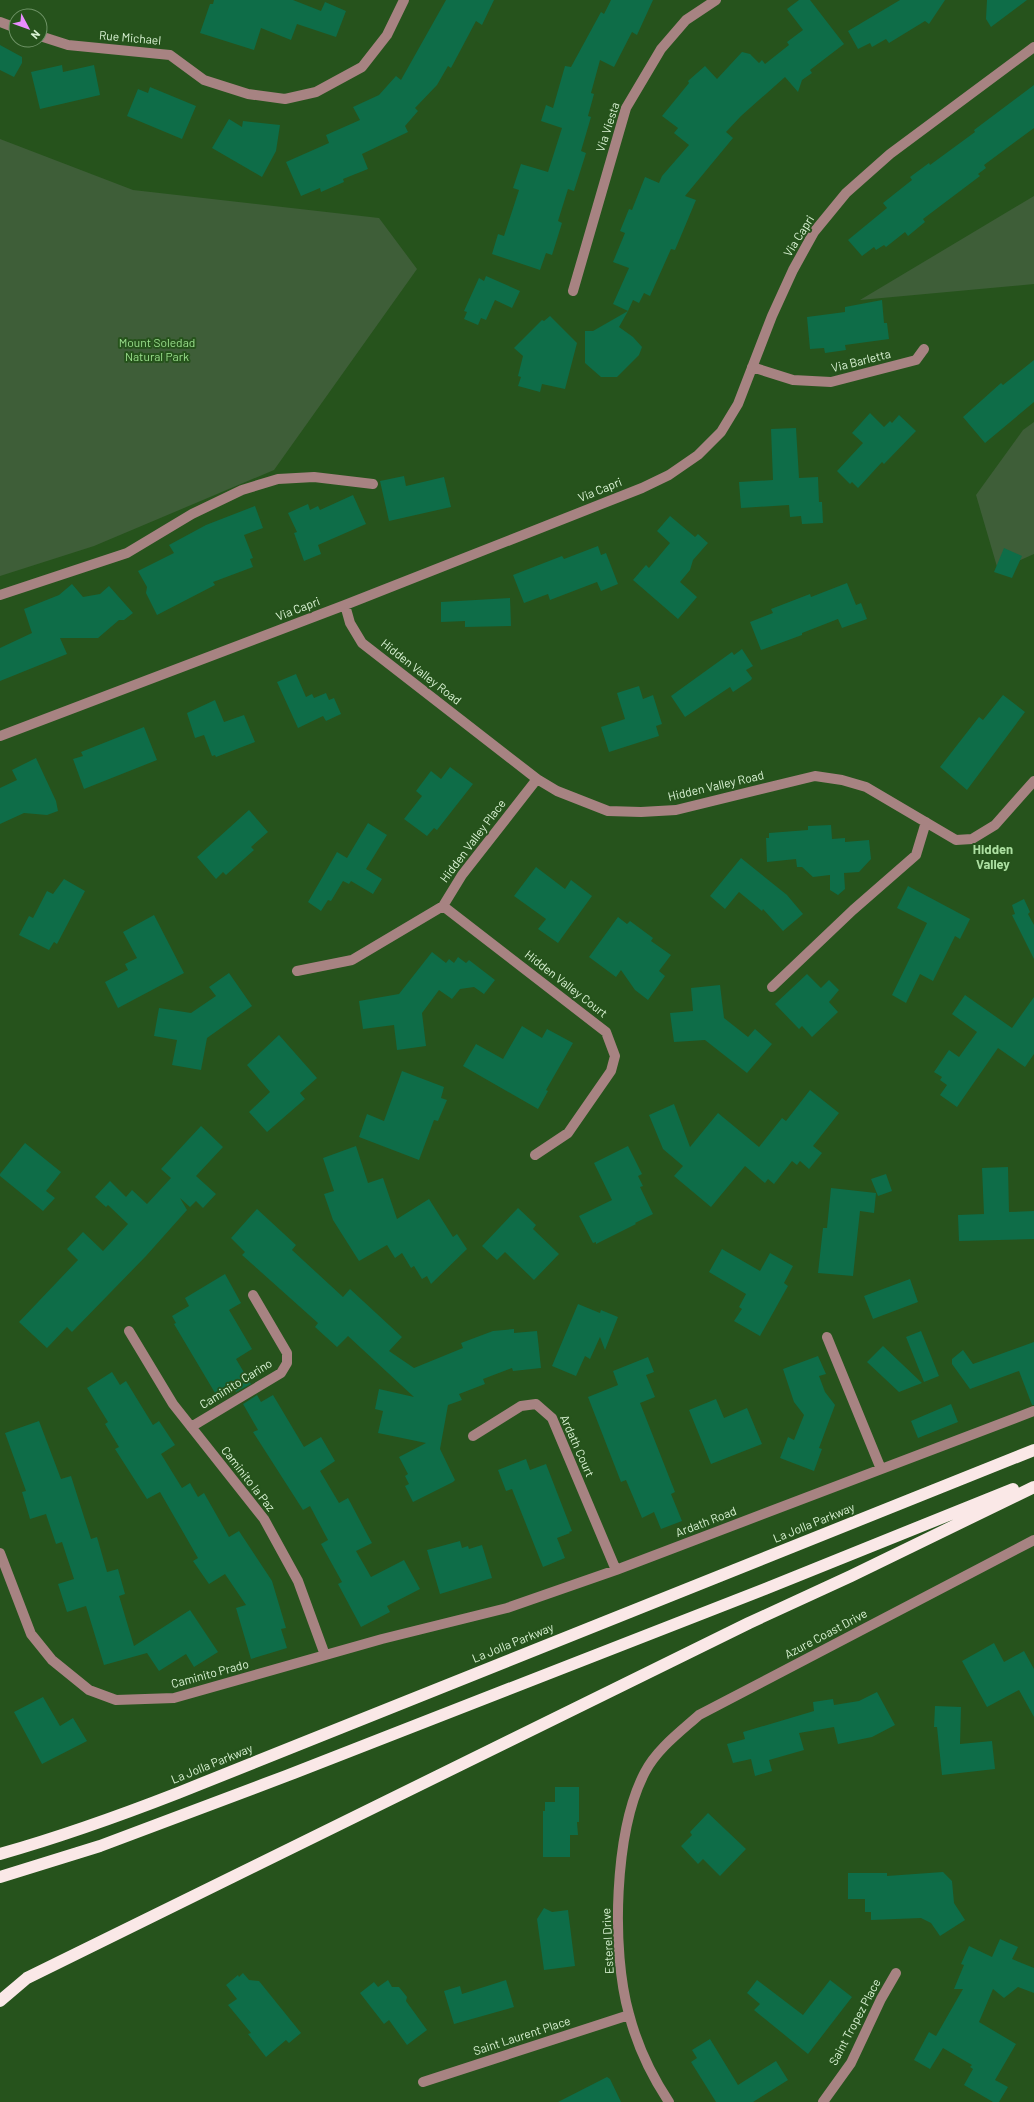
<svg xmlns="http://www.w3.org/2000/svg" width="1034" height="2102" font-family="Barlow,sans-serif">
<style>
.green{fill:#3e5e38}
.building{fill:#0e6d48}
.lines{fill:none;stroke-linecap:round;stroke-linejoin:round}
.minor{stroke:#a78382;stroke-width:10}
.highway{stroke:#fae8e7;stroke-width:12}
.labels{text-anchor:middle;stroke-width:4;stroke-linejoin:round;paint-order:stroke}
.street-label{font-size:12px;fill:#daf3d4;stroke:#26531c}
.park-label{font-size:12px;fill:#9adf8c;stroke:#26531c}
.neighbourhood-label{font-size:13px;font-weight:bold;fill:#acdfa1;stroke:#26531c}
</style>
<rect width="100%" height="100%" fill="#26531c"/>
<path class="green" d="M0,139l133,51 246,28 38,51 -143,201 -180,76 -94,30z
M1034,196v88l-174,16z
M1034,422v132l-36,16 -22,-75 47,-65z"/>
<path class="building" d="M214,0h79l28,11 4,-9 21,9 -10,26 -39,-13 -6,16 -30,-12 -7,22 -54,-17 10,-29h3z
M446,0h48l-12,25 -6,-4 -25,47 -3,-2 -11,19 -22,23 3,3 -13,15 3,6 -46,22 6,15 -25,10 1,3 -23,10 -1,-4 -19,8 -15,-34 43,-19 -3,-8 34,-15 -7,-13 26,-12 17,-19 5,4z
M611,0h42l-16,35 -5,-3 -18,35 -14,-7 -9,33 3,1 -6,22 3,1 -10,34 5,2 -12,38 -6,-2 -10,32 4,2 -10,32 -6,-2 -6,17 -48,-16 6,-20 6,2 15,-46 -6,-2 8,-24 27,8 14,-44 -21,-7 5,-16 7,3 12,-42 6,1 30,-55 3,2z
M799,0h11l34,44 -34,26 2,3 -10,7 -4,12 -13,-15 -44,39 -15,16 7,6 -48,58 11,4 -21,50 -4,-1 -21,47 -6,-3 -5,10 -6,-3 -5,11 -15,-7 16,-36 -16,-6 12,-29 -5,-2 9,-22 3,1 13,-33 14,6 3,-7 27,-31 -15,-12 4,-5 -16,-12 27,-33 -1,-2 17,-15 12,13 25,-27 8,2 9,9 3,-3 3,4 24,-19 -2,-3 16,-12 -16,-21z
M900,0h45l-16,24 -4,-3 -36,22 -3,-4 -14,8 -2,-4 -12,6 -10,-18z
M987,0h40l-36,27 -5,-8z
M0,45l22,12v6l-8,14 -14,-7z
M62,65l1,7 31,-7 6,30 -60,14 -9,-37z
M1034,85v43l-50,37 2,3 -8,6 2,2 -57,43 2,3 -17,14 -3,-4 -19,15 -2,-2 -8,5 -2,-3 -12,9 -14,-16 39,-32 -4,-5 29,-23 -2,-3 19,-14 1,2 45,-33 -1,-2z
M150,87l46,19 -14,33 -55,-23 11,-27 10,4z
M229,119l13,8 1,-6 37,4 -4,26 -14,26 -50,-29z
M486,276l34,15 -8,17 -17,-8 -9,20 -5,-2 -3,7 -14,-6 3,-7 -3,-1 15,-33 5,3z
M882,300l2,23h3l2,16 -44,6 1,5 -21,3 -1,-5 -14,1 -3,-32 38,-5v-5z
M628,311l-9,16 14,10 9,10 -3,8 -22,22h-16l-16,-14v-32h8z
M550,316l27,27 -12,46 -23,-5 -2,8 -22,-6 3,-9 -3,-1 5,-20 -9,-8 28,-28 2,1z
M1034,360v42l-49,41 -22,-26 38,-34 2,2z
M870,413l14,14 6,-6 2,2 7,-8 17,16 -32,33 -2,-2 -24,26 -6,-6 -2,2 -13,-13 26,-28 -11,-10z
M796,428l3,50 19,-1 1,25h3l1,21 -21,1 -1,-8 -11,1 -1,-12 -48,3 -2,-26 34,-2 -2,-51z
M404,476l2,10 38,-9 7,30 -62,14 -9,-40z
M353,495l13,29 -48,21 3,9 -17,7 -10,-28 3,-1 -9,-19 20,-9 2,6 8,-4 2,4z
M255,506l8,22 -19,7 9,23 -3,1 3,8 -40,15 2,3 -58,30 -11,-22 1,-6 -9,-16 36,-18 -5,-8 37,-20z
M670,516l25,21 3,-3 10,9 -15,17 -3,10 -10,12 17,15 -19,22 -45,-39 13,-15 3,3 21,-25 -13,-12z
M598,546l3,9 5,-2 12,31 -17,7 -4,-9 -47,18 -2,-6 -24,9 -11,-28 49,-19 2,3z
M1004,548l18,8 -10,22 -18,-6z
M847,583l9,22 5,-2 6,16 -25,9 -4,-9 -36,14v2l-41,15 -11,-28 23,-9 -2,-4 39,-15 1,3z
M72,584l11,13 17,-3 9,-8 24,27 -9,7h-5l-21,18h-38l7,16 -67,27v-33l32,-15 -8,-24 35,-14z
M510,598l1,28 -46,1v-6l-24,1v-20z
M742,649l11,17 -7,4 6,8 -1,2 -18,12 -3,-5 -45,30 -14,-21 61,-44 2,3z
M296,674l10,23 6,-3 2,4 12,-5 3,7 5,-2 7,16 -15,7 -3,-5 -25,12 -21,-46z
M639,686l4,13 10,-4 9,29 -6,2 3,10 -50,16 -8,-25 24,-8 -8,-26z
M1003,695l22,17 -58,78 -27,-23 39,-50 4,3z
M215,700l9,22 20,-7 11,27 -39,15 -1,-2 -3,1 -8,-21 -9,3 -8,-25z
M144,727l13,33 -73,29 -11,-30 10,-3 -2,-4z
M36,758l20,43 2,10 -11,4 -23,-2 -24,11v-36l17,-8 -5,-10z
M450,767l23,17 -36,46 -3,-2 -7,8 -23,-17 18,-23 -6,-5 15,-20 10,8z
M249,810l19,22 -17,15 3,3 -28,25 -3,-3 -7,7 -19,-22z
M368,823l19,12 -21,34 16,10 -9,15 -22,-13 -2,3 -6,-3 -12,20 -3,-1 -7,11 -13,-9 29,-50 10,6z
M831,825l1,14 13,-1v4l24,-2 2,19 -12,13 -15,1 1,16 -7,6 -8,-5v-15l-17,2 -11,-10h-5l-1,-8 -29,3 -1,-24h3v-5l39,-3v-4z
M741,858l46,37 16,19 -20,17 -20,-22 -1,2 -23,-19 -14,17 -15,-13z
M536,867l29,22 6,-9 21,16 -34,47 -20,-14 8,-10 -32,-23z
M64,879l21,12 -28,53 -3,-2 -5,8 -30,-15 10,-19 4,2 14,-27 6,3z
M908,886l62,33 -10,20 -5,-3 -22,45 -13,-7 -14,29 -14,-8 35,-72 -30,-15z
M1024,899l6,13 -2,2 6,11v34l-22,-44 3,-1 -3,-9z
M154,915l30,58 -66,35 -13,-26 23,-12 -3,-6 12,-6 -14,-26z
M618,917l9,7 3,-3 23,17 -2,3 20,14 -12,16 6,5 -17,24 -13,-10 -14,-20 -5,7 -27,-20z
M432,952l14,11 3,-4 5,4 4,-6 8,6 3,-3 26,20 -11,14 -10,-7 -14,2 -8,10 -13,-9 -17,23 4,33 -29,4 -3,-25 -31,4 -4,-28 40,-7z
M229,973l23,33 -45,32 -6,32 -29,-5 5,-25 -23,-4 5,-28 32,5 25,-17 -7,-9z
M807,974l14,14 8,-8 10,10 -10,12 9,10 -26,25 -10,-11 -3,3 -24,-25z
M720,985l4,33 24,19 7,-8 17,15 -25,29 -42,-33 -31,2 -4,-29 23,-2 -2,-23z
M965,995l47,33 22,-31v57l-9,13 -27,-19 -41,59 -17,-12 7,-10 -7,-5 2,-3 -8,-5 15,-22 10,7 18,-25 -25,-18z
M522,1026l20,12 5,-9 26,14 -27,47 2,1 -10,18 -75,-43 13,-22 27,15z
M279,1035l38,43 -17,15 5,6 -38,33 -18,-20 21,-20 -23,-27z
M402,1071l42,16 -3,11 6,2 -9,21 -4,-1 -15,40 -60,-23 8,-23 17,7z
M810,1090l29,23 -26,33 9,7 -13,16 -9,-8 -3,4 -5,-4 -18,23 -6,-5 -3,4 -20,-17 -34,41 -37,-31 9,-10 -20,-17 -14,-34 25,-11 16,43 28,-34 41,34 23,-29 4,3z
M201,1126l22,21 -27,29 20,18 -13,14 -7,-7 -6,6 -10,-9 7,12 -41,46 -74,76 -5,-5 -20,21 -28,-26 59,-62 -11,-11 16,-17 20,19 25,-27 -20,-19 -2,2 -11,-10 15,-16 16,16 6,-7 15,14 24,-26 -10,-9z
M25,1143l36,29 -15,19 9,7 -12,13 -43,-35v-2z
M356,1146l12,37 15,-5 14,41 32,-20 24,38 4,-3 10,15 -36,35 -4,-8 -5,3 -8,-13 -3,2 -9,-15 -7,5 -8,-13 -28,16 -26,-41 -9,-26 10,-3 -11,-33z
M628,1146l14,28 -4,2 5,10 -3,1 13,27 -18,9 1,1 -40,20v-2l-3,1 -14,-27 33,-16 -18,-37z
M1008,1167l1,45 25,-1v28l-75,2 -1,-26 26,-1 -2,-46z
M886,1174l6,17 -14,5 -7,-17z
M831,1188l45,5 -2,20 -14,-2 -7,65 -35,-3 5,-45h4z
M518,1208l18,17 -3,4 26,25 -25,26 -29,-28 -8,8 -15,-14z
M257,1209l39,36 -4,5 51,47 7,-8 52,48 -13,14 25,17 49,-20 -2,-5 32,-12 21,-2v4l23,-2 4,37 -28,3 -1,-3 -29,11 2,5 -26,10 3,6 -14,5 -8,44 15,31 -2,2 -40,20 -8,-16 4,-2 -4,-8 3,-2 -9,-17 27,-14 -48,-10 5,-22 -8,-2 4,-20 35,8 -66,-61 -11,11 -22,-20 3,-4 -76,-68 3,-3 -14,-14z
M722,1249l38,22 10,-18 23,13 -9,17 4,3 -28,50 -26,-15 8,-12 -3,-2 7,-13 -37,-22z
M225,1274l16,29 -12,7 23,39 -16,10 15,25 -15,8 -2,-4 -16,10 -44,-74 2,-1 -4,-7 17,-10 -4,-8z
M910,1279l8,23 -45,17 -9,-23z
M578,1304l22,9 1,-3 17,7 -13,33 -5,-13 -10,22 -5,-3 -9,20 -24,-10z
M921,1331l18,45 -15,6 -18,-45z
M1034,1342v63h-2l-13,-34 -49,18 -18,-25v-5l11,-9 10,14z
M883,1346l39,37 -23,9 -32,-30z
M818,1356l8,18 -7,2 6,16 10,13 -16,43 3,1 -8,22 -34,-13 8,-21 6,3 10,-25 -10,-13 -11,-33z
M648,1357l6,15 -8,3 9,22 -15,6 35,89 -4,2 11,27 -21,8 -7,-17 -12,6 -16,-38 -5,2 -33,-85 30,-12 -5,-14z
M112,1372l8,13 6,-4 27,44 6,-4 16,24 -14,9 21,34 8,-5 8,14 6,-4 25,44 10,-6 33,50 14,47 -5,1 6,19 -36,11 -15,-51 10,-3 -21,-31 -16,10 -16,-23 5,-3 -38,-66 -13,7 -32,-50 4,-2 -14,-23 3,-2 -21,-34z
M257,1395l4,7 12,-7 31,52 17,-10 14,24 -15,10 19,32 9,-5 19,36 5,9 -16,8 15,26 33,-17 16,29 -33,17 3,6 -29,15 -23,-43 4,-2 -21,-38 7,-4 -18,-34 -7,4 -50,-78 5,-2 -15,-26z
M716,1399l8,19 23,-10 15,36 -51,20 -22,-54z
M951,1404l7,18 -40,16 -7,-17z
M39,1421l22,58 10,-3 20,63 6,-2 10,35 11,-3 7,25 -6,2 15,50 56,-36 28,42 -24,15 -8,-13 -27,17 -12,-18 -43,12 -18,-59 -19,6 -9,-28 16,-5 -12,-37 -6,2 -10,-30 -16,5 -8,-27 4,-1 -21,-58z
M526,1459l4,11 16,-6 26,67 -3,1 1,1 -13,5 8,20 -22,9 -31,-78 -6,2 -8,-21z
M460,1541l2,7 6,-2 1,3 13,-4 10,33 -52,16 -13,-44z
M994,1643l10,19 20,-11 10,18v48l-15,-27 -32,17 -25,-46z
M877,1692l18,33 -23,12 -34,7 -4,-17 -35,6 5,17 -35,10 3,11 -17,5 -4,-17 -18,4 -6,-19 18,-5 -2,-7 71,-21 -1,-9 20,-3 1,6 25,-4z
M43,1697l17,29 13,-8 14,23 -45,23 -28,-52z
M935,1706l26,1 -1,37 32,-3 3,28 -53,6 -5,-48h-3z
M555,1787h24v35h-2l1,13h-8v22h-27v-46h2v-9h10z
M708,1813l38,36 -26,27 -17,-17 -5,5 -17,-18 11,-11 -2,-3z
M943,1872l9,9 2,22 11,17 -25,16 -9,-13 -10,-5 -50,2v-8h-6v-13h-17v-26h39v3z
M544,1908l8,4 16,-2 7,56 -31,4 -7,-51z
M1000,1939l18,8 -6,12 22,9v25l-16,-6 -14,11 -11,-9 -14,33 37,22 -21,36 13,7 -9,15h-6l-29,-17 9,-16 -3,-2 2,-2 -29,-17 -13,21 -16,-9 15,-28 7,4 27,-47h-9l10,-24 -3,-1 8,-18 23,11z
M243,1973l6,7 10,1 42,52 -12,10 -3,-3 -20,17 -18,-23 3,-1 -23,-28 9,-6 -11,-14 12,-10 1,2z
M388,1980l4,7h7l8,10 -1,4 21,29 -20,15 -18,-25 -5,4 -24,-31 14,-11 4,5z
M506,1980l8,27 -60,17 -10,-33 16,-5 2,8z
M757,1980l46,35 27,-35 22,17 -44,57 -54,-44 6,-6 -13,-11z
M710,2039l28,46 38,-24 12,19 -35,22h-37l-25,-40 6,-4 -5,-8z
M607,2077l3,2 11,23h-63z"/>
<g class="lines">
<path class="minor" d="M0,22l16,6
M40,36l28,9 102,10 34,25 44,14 37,5 31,-7 46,-25 25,-32 17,-35
M573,291l53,-183 35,-59 25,-29 30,-20
M752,367l41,13 38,2 85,-22 8,-11
M0,595l127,-42 65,-39 50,-24 36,-11 36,-2 59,7
M345,605l5,18 12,20 175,136 20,12 51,20 33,1 35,-2 139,-34 27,4 24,7 90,53 16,-1 23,-14 39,-44
M0,736l345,-131 297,-117 27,-13 29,-20 23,-23 17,-28 34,-88 21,-46 21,-38 32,-39 44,-39 144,-107
M443,906l163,126 9,24 -4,15 -43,62 -33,22
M297,971l55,-11 91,-54 19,-31 75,-96
M772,987l81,-77 63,-55 10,-33
M129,1331l44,73 91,115 34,62 27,74
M827,1337l54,132
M191,1427l90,-54 6,-10v-10l-34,-58
M473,1436l48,-30 15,-2 16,14 64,152
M0,1553l31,81 21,26 37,30 27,10 58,-2 208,-59 125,-31 109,-38 418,-159
M423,2082l206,-67
M669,2102c-18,-27 -32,-57 -40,-88 -18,-63 -15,-183 16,-242 12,-23 35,-40 54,-57l335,-175
M823,2102l28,-39 30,-64 15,-26"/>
<path class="highway" d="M0,1854c60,-17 119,-38 178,-61l856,-343
M0,1877l100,-31 186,-70 479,-187 248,-100
M0,2001l27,-23 722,-355 102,-47 183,-89"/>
</g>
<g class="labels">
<g class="street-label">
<text transform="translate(130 38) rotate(5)" y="4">Rue Michael</text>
<text transform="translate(608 127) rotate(-72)" y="4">Via Viesta</text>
<text transform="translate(799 236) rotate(-58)" y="4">Via Capri</text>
<text transform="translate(861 361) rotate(-14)" y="4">Via Barletta</text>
<text transform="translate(600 490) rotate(-22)" y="4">Via Capri</text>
<text transform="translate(298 609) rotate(-21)" y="4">Via Capri</text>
<text transform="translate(421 672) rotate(38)" y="4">Hidden Valley Road</text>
<text transform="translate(716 786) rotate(-13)" y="4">Hidden Valley Road</text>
<text transform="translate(473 841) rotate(-53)" y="4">Hidden Valley Place</text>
<text transform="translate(566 984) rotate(38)" y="4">Hidden Valley Court</text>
<text transform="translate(236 1384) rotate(-32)" y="4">Caminito Carino</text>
<text transform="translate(577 1446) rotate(66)" y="4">Ardath Court</text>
<text transform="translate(248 1479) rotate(52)" y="4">Caminito la Paz</text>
<text transform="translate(706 1522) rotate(-21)" y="4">Ardath Road</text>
<text transform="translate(814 1523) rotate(-22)" y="4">La Jolla Parkway</text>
<text transform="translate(826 1634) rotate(-28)" y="4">Azure Coast Drive</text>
<text transform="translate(513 1643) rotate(-22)" y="4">La Jolla Parkway</text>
<text transform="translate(210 1674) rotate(-15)" y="4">Caminito Prado</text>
<text transform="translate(212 1764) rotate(-22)" y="4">La Jolla Parkway</text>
<text transform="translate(608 1941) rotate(-93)" y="4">Esterel Drive</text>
<text transform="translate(855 2022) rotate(-62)" y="4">Saint Tropez Place</text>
<text transform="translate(522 2036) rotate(-18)" y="4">Saint Laurent Place</text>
</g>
<g class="park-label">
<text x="157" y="347">Mount Soledad<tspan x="157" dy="14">Natural Park</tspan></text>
</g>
<g class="neighbourhood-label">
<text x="993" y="854">Hidden<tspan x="993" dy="15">Valley</tspan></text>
</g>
</g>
<g transform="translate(28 28) rotate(131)"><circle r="19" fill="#26531c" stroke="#6e9366"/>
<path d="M0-3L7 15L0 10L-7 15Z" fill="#e98dfe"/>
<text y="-6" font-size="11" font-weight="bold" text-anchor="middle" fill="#daf3d4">N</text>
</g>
</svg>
